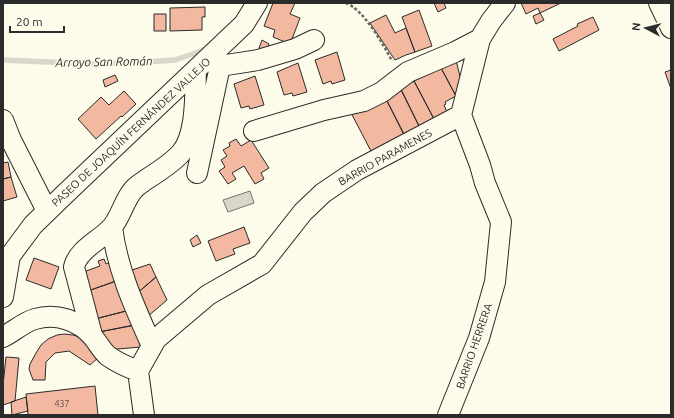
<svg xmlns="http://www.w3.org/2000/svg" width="674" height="418" font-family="Ubuntu,sans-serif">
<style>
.water{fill:#d8d7c9;stroke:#74746e}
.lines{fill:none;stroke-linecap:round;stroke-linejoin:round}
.stream{stroke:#d8d7c9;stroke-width:5.5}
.building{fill:#f2b8a0;stroke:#2b2b2b}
.minor-casing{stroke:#2b2b2b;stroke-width:22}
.path{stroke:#6a6964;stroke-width:2.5;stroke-dasharray:3 2;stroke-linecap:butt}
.minor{stroke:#fdfbea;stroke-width:20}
.labels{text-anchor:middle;stroke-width:3;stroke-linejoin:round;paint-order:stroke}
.number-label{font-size:9px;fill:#5d4e48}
.street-label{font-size:11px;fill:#2b2b2b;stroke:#fdfbea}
.water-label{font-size:12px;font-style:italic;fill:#2b2b2b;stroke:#fdfbea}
</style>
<rect width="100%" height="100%" fill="#fdfbea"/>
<path class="water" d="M250,191l4,12 -26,9 -5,-12z"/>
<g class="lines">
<path class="stream" d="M3,60l91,4 51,-2 30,-2 29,-10"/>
</g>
<path class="building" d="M273,3h22l-5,11 10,4 -8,21 -7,3 -12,-5 2,-7 -11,-4z
M434,3h10l2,5 -8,4z
M521,3h40l-21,10 -2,-5 -12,6z
M205,7v10h-3v13l-32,1v-23z
M419,10l13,36 -17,6 -13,-35z
M540,13l4,7 -8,4 -3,-8z
M154,14h12v17h-12z
M386,15l9,18 11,-5 9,24 -9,3 -11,5 -25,-37z
M593,17l6,13 -40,21 -6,-12 25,-13 -1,-2z
M262,40l7,4 -3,7 -7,-3z
M337,52l8,28 -13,4 -1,-3 -8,3 -8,-24z
M456,60l6,25 -6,11 -15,-28z
M298,63l9,29 -14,4 -1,-3 -8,2 -7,-23z
M441,68l15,28 -11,6 1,2 -2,1 3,7 -13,7 -20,-38z
M671,70v19l-6,-17z
M115,75l3,6 -13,6 -2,-7z
M255,76l9,29 -14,4 -1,-3 -8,2 -7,-24z
M414,81l20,38 -15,7 -19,-38z
M399,85l20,41 -15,8 -21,-41z
M124,91l12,13 -14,13 -1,-1 -25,23 -18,-20 23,-22 8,8z
M383,93l21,42 -32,18 -22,-42z
M236,139l5,7 10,-6 18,28 -8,5 3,6 -9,5 -11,-18 -12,7 4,6 -8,5 -9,-13 6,-4 -4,-7 6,-4 -4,-6 7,-4 -1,-3z
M8,162l3,15 -8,2v-16z
M11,177l6,20 -14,4v-22z
M244,227l6,16 -17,6 2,5 -19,7 -8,-20z
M197,235l4,8 -8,4 -3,-7z
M34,258l25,9 -8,22 -25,-9z
M104,259l2,5 7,-3 6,19 -34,12 -7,-18 22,-8 -2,-5z
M150,264l6,13 -21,18 -9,-23z
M156,277l11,23 -20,17 -12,-22z
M119,280l11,30 -35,9 -10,-27z
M130,310l6,15 -37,7 -4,-13z
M134,325l7,22 -36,3 -6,-18z
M64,334l9,1 8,2 18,20 -9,8 -21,-14 -14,2 -9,9 -1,18h-12l-4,-11 1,-5 6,-11 5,-8 7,-6 9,-4z
M6,357l13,1 -4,43 -12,4v-20z
M95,386l3,29h-70l-2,-21z
M26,397l2,14 -16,4 -1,-13z"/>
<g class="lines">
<defs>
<path id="minor" d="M659,3l12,25
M210,57l10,9 38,-6 37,-11 19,-9
M3,120l8,20 36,71
M254,131l70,-21 40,-9 18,-9 26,-20 47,-20 25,-13
M197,173l23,-107
M112,227c5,42 23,81 40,119
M3,260l7,-4 23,-31 32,-31 179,-170 13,-21
M3,297l7,-41
M92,335l-18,-68c4,-18 27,-27 38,-40 9,-10 13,-30 23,-39 3,-3 8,-6 12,-9 11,-7 26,-17 34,-26 16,-19 14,-59 15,-83
M3,337c10,-5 21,-15 32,-18 21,-6 44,1 58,18 5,6 9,14 15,19 10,7 19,11 30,15l6,44
M138,371l18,-32 52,-44 54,-31 41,-52 20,-19 34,-23 104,-55 19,-76 11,-18 14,-18
M448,415l31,-77 16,-56 6,-60 -16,-39 -5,-18 -19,-50"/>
</defs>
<use href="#minor" class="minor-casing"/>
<path class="path" d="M346,3c18,7 37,41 46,58"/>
<use href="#minor" class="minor"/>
</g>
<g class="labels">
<g class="number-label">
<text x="62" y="407">437</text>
</g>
<g class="street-label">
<text transform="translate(131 132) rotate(-43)" y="4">PASEO DE JOAQUÍN FERNÁNDEZ VALLEJO</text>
<text transform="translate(385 157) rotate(-29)" y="4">BARRIO PARAMENES</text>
<text transform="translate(474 346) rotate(-71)" y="4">BARRIO HERRERA</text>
</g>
<g class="water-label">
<text transform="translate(104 62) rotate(-1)" y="4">Arroyo San Román</text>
</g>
</g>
<rect width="674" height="418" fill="none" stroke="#2b2b2b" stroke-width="8"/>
<g transform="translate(646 28) rotate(277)" stroke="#fdfbea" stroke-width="3" paint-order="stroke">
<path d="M0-3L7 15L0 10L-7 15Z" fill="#2b2b2b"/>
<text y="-6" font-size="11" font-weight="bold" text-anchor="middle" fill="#2b2b2b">N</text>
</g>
<path d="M10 26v6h54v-6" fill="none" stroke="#2b2b2b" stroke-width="2"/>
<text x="16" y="26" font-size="12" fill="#2b2b2b" stroke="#fdfbea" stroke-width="3" paint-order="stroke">20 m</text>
</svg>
